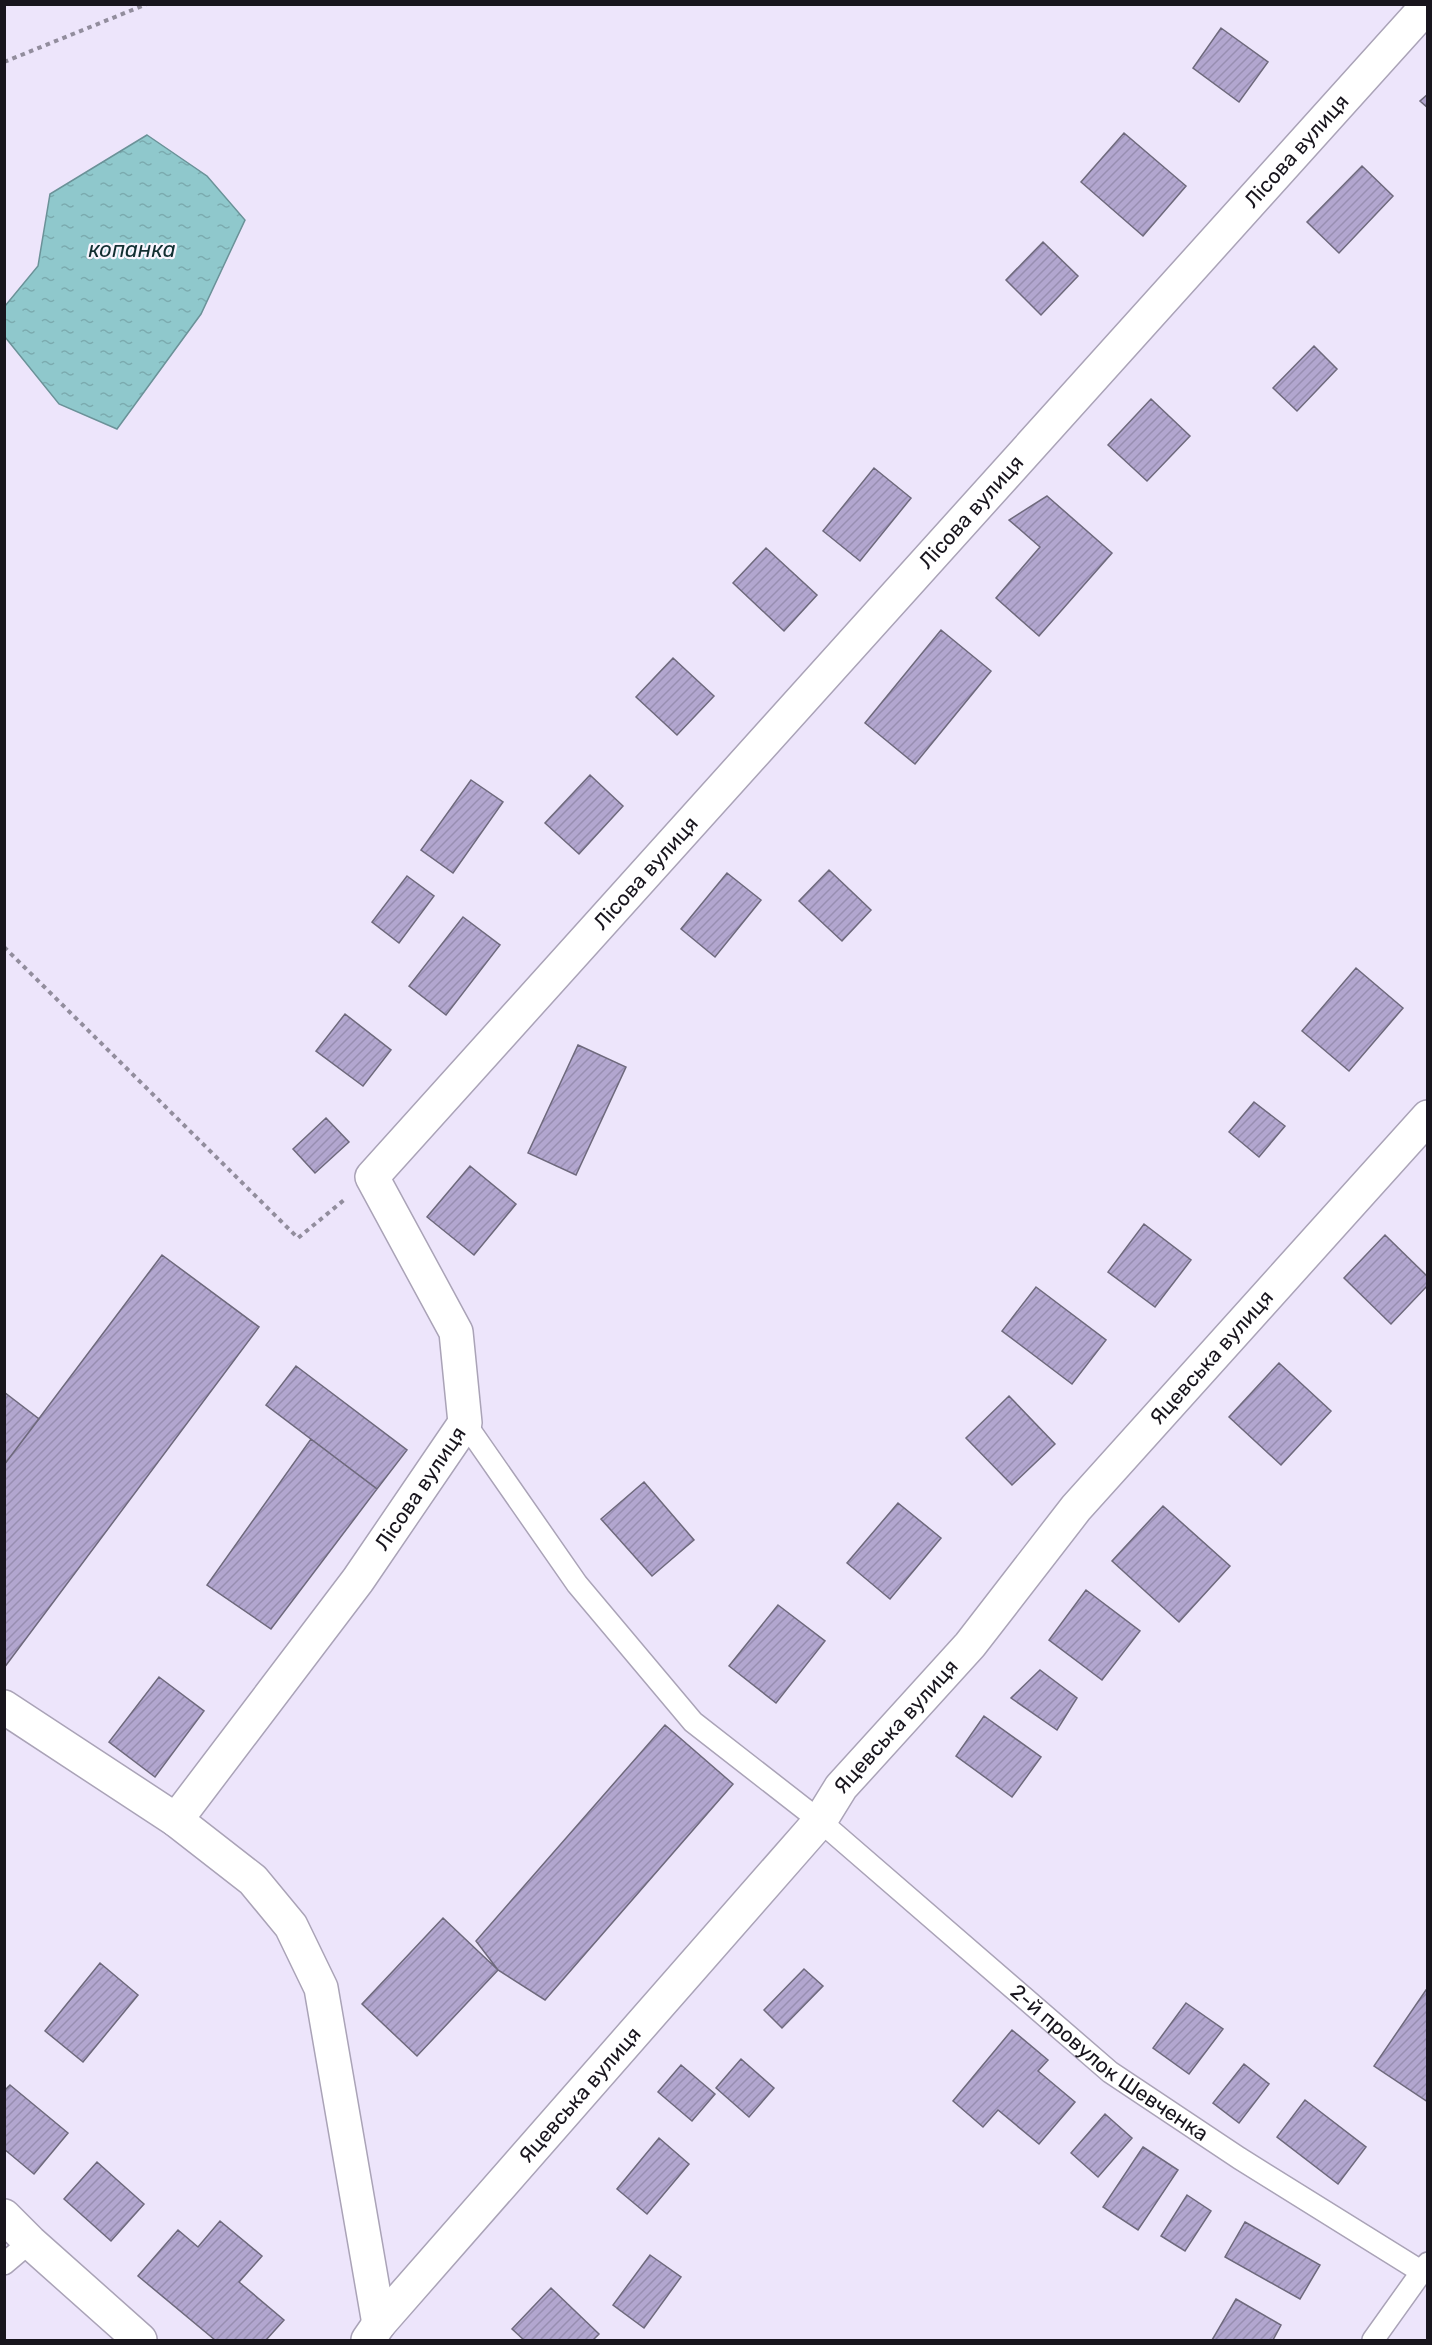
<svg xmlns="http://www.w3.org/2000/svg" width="1432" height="2345" font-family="Rubik,sans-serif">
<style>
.water{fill:url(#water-ripples);stroke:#6b9298;stroke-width:1.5}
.building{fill:url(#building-hatch);stroke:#6e697c;stroke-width:1.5}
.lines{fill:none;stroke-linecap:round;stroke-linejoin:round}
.service-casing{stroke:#aaa3b7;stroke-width:24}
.minor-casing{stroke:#aaa3b7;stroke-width:36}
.path{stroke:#928d9d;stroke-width:4;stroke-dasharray:4.5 4.5;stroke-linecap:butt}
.service{stroke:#fff;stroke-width:21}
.minor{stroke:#fff;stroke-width:33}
.labels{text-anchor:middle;stroke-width:4.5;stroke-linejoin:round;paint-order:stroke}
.street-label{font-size:21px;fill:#18151d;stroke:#f8f5fe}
.water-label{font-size:22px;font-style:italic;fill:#112f31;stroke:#f8f5fe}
</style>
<defs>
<pattern id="water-ripples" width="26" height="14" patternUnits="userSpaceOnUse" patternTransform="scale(1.5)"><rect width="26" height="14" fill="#8fc8cc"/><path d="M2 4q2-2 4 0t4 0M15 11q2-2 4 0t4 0" fill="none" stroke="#7babaf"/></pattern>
<pattern id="building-hatch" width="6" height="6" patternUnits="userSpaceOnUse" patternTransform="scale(1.5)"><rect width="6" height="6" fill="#b2a6cf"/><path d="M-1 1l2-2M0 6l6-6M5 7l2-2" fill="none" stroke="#988eb1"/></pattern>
</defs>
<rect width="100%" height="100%" fill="#ede5fb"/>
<path class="water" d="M147,135l60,41 38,44 -44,94 -84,115 -58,-25 -54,-67v-31l33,-40 12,-72z"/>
<path class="building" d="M1221,28l47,34 -29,40 -46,-34z
M1428,94v14l-8,-7z
M1124,133l62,53 -43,50 -62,-54z
M1362,166l31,30 -54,57 -32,-31z
M1043,242l35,34 -37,39 -35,-35z
M1314,346l23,23 -40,42 -24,-23z
M1151,399l39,37 -43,45 -39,-36z
M874,468l37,30 -51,63 -37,-30z
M1047,496l65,57 -73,83 -43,-38 44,-51 -31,-27z
M766,548l51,47 -33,36 -51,-48z
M941,630l50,41 -76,93 -50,-41z
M673,658l41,38 -37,39 -41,-38z
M590,775l33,31 -44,48 -34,-31z
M471,780l32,22 -50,71 -32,-23z
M829,870l42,40 -29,31 -43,-40z
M727,873l34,27 -46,57 -34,-28z
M407,876l27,20 -35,47 -27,-21z
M463,917l37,28 -54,70 -37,-29z
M1356,968l47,40 -54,63 -47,-40z
M345,1014l46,36 -28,36 -47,-35z
M578,1045l48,22 -50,108 -48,-22z
M1254,1102l31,24 -26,31 -30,-25z
M326,1118l23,24 -34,31 -22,-24z
M470,1166l46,38 -42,51 -47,-38z
M1144,1224l47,36 -36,47 -47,-35z
M1385,1235l43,42v8l-37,39 -47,-46z
M162,1255l97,72 -255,341v-203z
M1036,1287l70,53 -34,44 -70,-53z
M1279,1363l52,48 -50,54 -52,-48z
M296,1366l111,84 -30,39 -111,-84z
M4,1392l35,27 -35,46z
M1009,1396l46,48 -43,41 -46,-47z
M311,1439l66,50 -106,140 -64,-44z
M644,1482l50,58 -42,36 -51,-57z
M898,1503l43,35 -51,61 -43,-36z
M1163,1506l67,60 -51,56 -67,-61z
M1086,1590l54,41 -38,49 -53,-40z
M778,1605l47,36 -49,62 -47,-37z
M1040,1670l37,28 -20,32 -46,-32z
M159,1677l45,34 -49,66 -46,-35z
M984,1716l57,41 -29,40 -56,-41z
M665,1725l68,59 -188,216 -47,-30 -22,-29z
M443,1918l55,52 -81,86 -55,-52z
M100,1963l38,32 -55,67 -38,-31z
M804,1969l19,17 -41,42 -18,-18z
M1426,1990l2,1v111l-54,-36z
M1186,2003l37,26 -34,45 -36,-26z
M1012,2030l36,30 -10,11 37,31 -36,42 -41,-34 -15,17 -30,-26z
M741,2059l33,29 -25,29 -33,-29z
M1244,2064l25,20 -30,39 -26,-20z
M681,2065l34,29 -23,27 -34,-29z
M10,2085l58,48 -34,41 -30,-25v-58z
M1305,2100l61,47 -28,37 -61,-47z
M1105,2114l27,24 -34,39 -27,-24z
M659,2138l30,26 -42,50 -30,-25z
M1143,2147l35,23 -40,60 -35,-23z
M97,2162l47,42 -33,37 -47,-42z
M1187,2195l24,16 -26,40 -24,-15z
M220,2221l42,35 -23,26 45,38 -18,20h-51l-77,-64 40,-46 20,17z
M1245,2222l75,43 -20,34 -75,-42z
M650,2255l31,22 -37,51 -31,-23z
M551,2288l48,46 -6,6h-69l-12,-11z
M1236,2299l45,26 -8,15h-61z"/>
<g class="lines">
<defs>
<g id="service">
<path id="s1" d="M465,1423l112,161 116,138 127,99 290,251 129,86 183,114"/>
<path d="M4,2264l26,-22"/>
<path d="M1373,2340l55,-77"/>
</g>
<g id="minor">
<path d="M4,1707l172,113 77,60 38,46 30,62 58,336"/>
<path id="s2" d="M176,1820l182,-240 107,-157 -9,-91 -84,-155 1056,-1172"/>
<path d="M4,2216l26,26 110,98"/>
<path id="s3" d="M368,2340l11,-16 441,-503 21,-34 129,-142 106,-137 352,-391"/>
</g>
</defs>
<use href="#service" class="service-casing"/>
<use href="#minor" class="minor-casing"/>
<path class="path" d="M4,62l143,-58
M4,947l294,291 46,-38"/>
<use href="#service" class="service"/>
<use href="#minor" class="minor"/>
</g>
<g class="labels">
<g class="street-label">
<text dy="7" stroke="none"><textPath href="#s2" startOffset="2140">Лісова вулиця</textPath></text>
<text dy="7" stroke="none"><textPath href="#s2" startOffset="1654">Лісова вулиця</textPath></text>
<text dy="7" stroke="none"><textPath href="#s2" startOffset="1168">Лісова вулиця</textPath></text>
<text dy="7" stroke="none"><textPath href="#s3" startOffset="1296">Яцевська вулиця</textPath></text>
<text dy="7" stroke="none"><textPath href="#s2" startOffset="412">Лісова вулиця</textPath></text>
<text dy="7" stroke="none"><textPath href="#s3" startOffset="810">Яцевська вулиця</textPath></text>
<text dy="7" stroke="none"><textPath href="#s1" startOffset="915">2-й провулок Шевченка</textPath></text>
<text dy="7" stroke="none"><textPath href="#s3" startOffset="324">Яцевська вулиця</textPath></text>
</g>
<g class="water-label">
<text x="132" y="257">копанка</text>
</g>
</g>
<rect width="1432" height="2345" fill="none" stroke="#18151d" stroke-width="12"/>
</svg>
